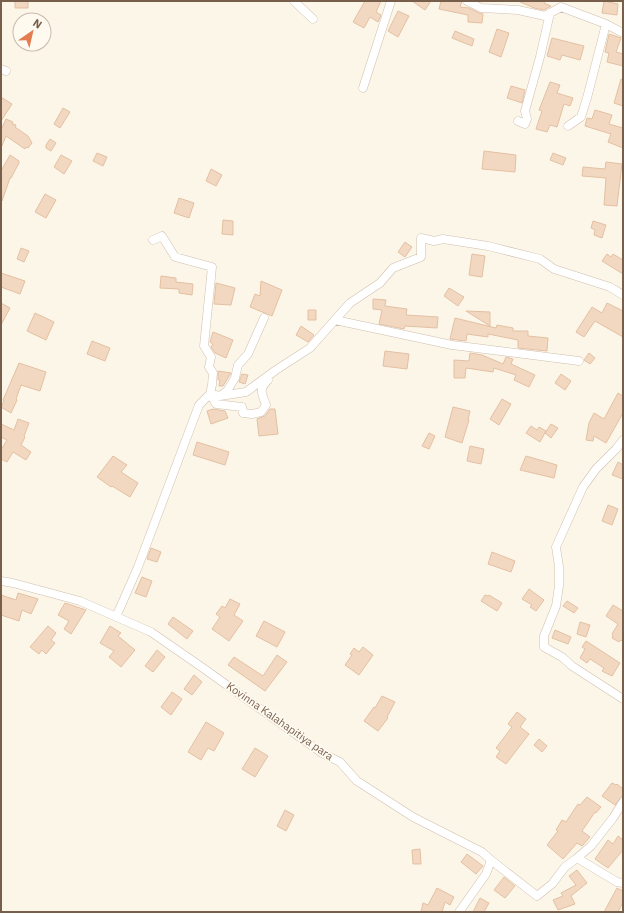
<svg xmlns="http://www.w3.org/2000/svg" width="624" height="913" font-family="'IBM Plex Sans',sans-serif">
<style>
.building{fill:#f2d8c1;stroke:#e4c0a2}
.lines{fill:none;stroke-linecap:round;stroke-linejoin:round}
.street-casing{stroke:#cfbfae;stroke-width:9}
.street{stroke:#fff;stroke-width:8}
.labels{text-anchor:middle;stroke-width:3.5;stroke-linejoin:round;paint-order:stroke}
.street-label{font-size:11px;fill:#775f4c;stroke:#fffaf0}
</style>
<rect width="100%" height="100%" fill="#fcf6e9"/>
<path class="building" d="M15,1h13v7h-13z
M365,1h16l-5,11 5,3 -3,7 -8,-5 -6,11 -11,-6z
M412,1h19l-6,9z
M441,1h21l-2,6 9,1 10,5 4,1 -1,9 -14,-1v-7l-29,-6z
M518,1h27l-1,2 7,3 -7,4 -10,-2z
M604,1l14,3 -1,11 -15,-2z
M398,11l11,5 -11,21 -10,-6z
M497,29l12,4 -8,24 -12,-5z
M455,31l19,8 -2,7 -20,-8z
M609,34l12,4 -5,14 7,2v12l-16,-4 2,-9 -4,-1z
M552,38l32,8 -4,14 -18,-5 -2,5 -13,-4z
M621,79l2,1v26l-9,-3z
M550,82l10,3 -3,8 16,5 -3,8 -6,-2 -7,23 -7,-2 -3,7 -11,-3 6,-18 -3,-1z
M511,86l14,4 -3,13 -15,-5z
M1,97l11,7 -11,17z
M63,108l7,4 -10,16 -6,-4z
M595,110l17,5 -3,9 14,4v20l-15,-6 3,-8 -26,-8 2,-8 5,1z
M6,119l7,3 -1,2 4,1 -1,2 13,9 4,7 -4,5 -2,-1 -1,2 -19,-13 -5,12v-18z
M50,139l6,4 -5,8 -5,-3v-3z
M484,151l32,4 -1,17 -33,-3z
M97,153l10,4 -4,9 -10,-5z
M553,153l13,5 -3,7 -13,-5z
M10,155l9,6v2l-8,15h-1l-8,23 -1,-30z
M61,155l11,6 -8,13 -10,-7z
M606,162l16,2 -5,42 -13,-1 2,-27 -24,-2 1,-9 22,2z
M211,169l11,6 -6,11 -10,-5z
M45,194l11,6 -10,18 -11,-6z
M179,198l15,5 -5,15 -15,-5z
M223,220l10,1v14l-11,-1z
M593,221l13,4 -4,13 -8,-3 1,-5 -4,-2z
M405,242l7,5 -7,10 -7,-5z
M21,248l8,3 -5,11 -7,-3z
M472,254l13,2 -3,21 -13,-2z
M607,254l4,3 2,-3 10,6v14l-21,-13z
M1,273l24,8 -5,13 -19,-7z
M161,276l15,2v4l17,2 -1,11 -13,-2v-4l-19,-1z
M261,281l21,9 -10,26 -22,-9 5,-13 5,2z
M216,283l19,5 -4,17 -17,-1z
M449,288l15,9 -6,9 -14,-10z
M373,299l13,1 -1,6 22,3 -1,6 32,2 -1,11 -32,-2 -1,3 -25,-5 3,-14 -9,-1z
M1,303l9,5 -9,17z
M607,303l16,8v26l-28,-16 -11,16 -8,-5 16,-25 10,6z
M308,310h8v10h-8z
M466,311l24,1v14z
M35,313l19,9 -8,18 -19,-9z
M455,318l41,10 1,-3 16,3v3h15v5l20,2 -1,13 -29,-3v-8l-30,-6v3l-21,-3 -1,7 -16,-2z
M301,326l13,9 -6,7 -12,-7z
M213,332l20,8 -7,18 -11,-5 -4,-6 2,-3 -3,-2z
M92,341l18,7 -5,13 -18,-7z
M385,351l24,3 -2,15 -24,-3z
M470,353l12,2 21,9 3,-7 7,2 -2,5 24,11 -6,12 -15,-7 2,-5 -22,-7 -1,4 -27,-4 -1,10h-11v-18l15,1z
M589,353l6,5 -5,6 -6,-4z
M19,363l27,9 -6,19 -19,-6 -5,14 1,1 -6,13 -10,-6 3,-6 -1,-1z
M218,371l13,2 -8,13h-4l1,-6h-2z
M242,374l6,1 -3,9 -6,-2z
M561,374l10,7 -6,9 -10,-7z
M618,393l5,3v17l-17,30 -12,-7 -1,5 -7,-1 3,-17 5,-10 10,6z
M502,399l9,5 -12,21 -9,-6z
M453,407l17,4 -2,9h1l-7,23 -17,-6z
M213,409l12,2 3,7 -17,6 -4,-13z
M270,409h5l3,25 -19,2 -2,-17 8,-3z
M18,419l11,4 -5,13 1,1 -4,8 10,7 -5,8 -13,-8 -6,10 -6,-3v-9l6,-10 -6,-3v-13l13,6z
M551,424l7,4 -7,10 -6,-5z
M531,426l6,4 2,-3 7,4 -6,11 -14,-9z
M429,433l6,3 -6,13 -7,-3z
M197,442l32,10 -4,13 -32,-10z
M470,446l14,3 -3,15 -14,-3z
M113,456l14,9 -6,7 17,11 -8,14 -18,-11 -1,1 -14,-10z
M526,456l31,9 -3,13 -34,-8z
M618,462l5,3v14l-11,-4z
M608,505l10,4 -6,16 -10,-4z
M151,548l10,4 -4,10 -10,-3z
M492,552l23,9 -4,11 -23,-8z
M142,577l10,4 -6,16 -11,-4z
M529,589l15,11 -8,11 -6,-4 2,-2 -10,-6z
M18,593l20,6 -7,15 -9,-4 -3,11 -18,-6v-20l15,5z
M485,595l3,1 1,-1 13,8 -5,8 -16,-10z
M230,599l10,5 -6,11 9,6 -14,20 -17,-12 8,-12 -4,-3 6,-8 3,2z
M567,601l11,7 -4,5 -11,-7z
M65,603l21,7 -15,24 -7,-5 5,-8 -11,-6z
M613,605l10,6v31l-2,-2 -2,2 -7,-4 1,-2 -1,-2 6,-10 -12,-8z
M173,617l20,14 -6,8 -19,-15z
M264,621l21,11 -8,15 -21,-11z
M580,622l10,3 -4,12 -9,-3z
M48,626l8,7 -5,7 4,3 -9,11 -4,-4 -3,4 -9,-7z
M110,626l11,7 -3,3 17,14 -14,17 -12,-10 5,-6 -14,-8z
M555,630l16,7 -3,7 -16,-6z
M586,641l34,22 -8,13 -10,-5 2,-3 -14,-9 -3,4 -7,-5 5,-9 -3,-2z
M363,647l10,8 -14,20 -14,-10 7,-10 -2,-1 4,-6 5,4z
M157,650l8,7 -12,15 -8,-6z
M277,655l10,7 -22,29 -37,-26 6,-8 29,19z
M194,675l8,7 -10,13 -8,-6z
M172,692l10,7 -11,16 -10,-8z
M382,696l13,6 -8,15 1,1 -10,13 -14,-10 10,-14 1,1z
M517,712l9,7 -6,8 9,7 -23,30 -10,-7 4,-6 -4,-3 16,-21 -4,-3z
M206,722l18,11 -10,18 -6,-3 -7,12 -13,-8z
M539,739l8,7 -5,6 -8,-7z
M255,748l13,8 -13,21 -13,-8z
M612,783l4,2 1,-1 6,5v6l-8,10 -13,-9z
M587,797l14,10 -5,6 -1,-1 -13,19 8,6 -8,9 -5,-3 -14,16 -16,-14 11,-14 -2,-1 6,-10 4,2 12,-18 2,1z
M285,810l9,5 -8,16 -9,-5z
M618,836l5,4v10l-15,18 -13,-9 13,-19 5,4z
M420,849l1,15h-8l-1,-14z
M467,854l16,12 -7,8 -15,-12z
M577,870l10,13 -16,13 4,8 -17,6 -5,-10 10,-4 -2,-3 15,-8 -7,-9z
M504,877l11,9 -10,12 -11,-8z
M437,888l17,9 -4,8 -5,-3 -3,10h-21l2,-9 5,2z
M617,888l6,3v11l-5,10h-14z
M480,898l9,5 -5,9h-11z"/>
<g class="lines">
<defs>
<path id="street" d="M294,1l19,18
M467,1l14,7 37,2 27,6 16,-9 45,17 17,9
M1,69l5,2
M363,88l28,-87
M518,121l7,3 2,-5 -2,-8 15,-54 10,-44
M568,126l13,-9 6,-19 19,-74
M264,318l-16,36 -10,11 -3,13 -8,13 -7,5 -10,-2 6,10 26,3 1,6 9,1 9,-2 5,-7c-4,-12 -8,-15 2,-25
M335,320l117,25 127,16
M220,396l26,-4 30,-22 34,-22 40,-45 30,-20 13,-15 28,-11v-19l13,3 9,-2 45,7 52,13 14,10 56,18 13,8
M623,440l-7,9 -20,20 -13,18 -27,60 3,20v19l-3,20 -12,30v11l18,10 10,9 51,33
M1,581l12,2 67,18 71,31 52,36 119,85 18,9 17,19 56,36 69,35 9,8 -5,14 -27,38
M116,617l22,-50 61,-162 11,-11 2,-9 1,-12 -4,-6 2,-10 -7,-11 8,-79 -37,-10 -13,-21 -9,4
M577,858l40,24 6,1
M491,860l46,36 15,-12 13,-17 12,-9 14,-12 22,-28 10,-16"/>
</defs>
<use href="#street" class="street-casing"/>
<use href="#street" class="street"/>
</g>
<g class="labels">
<g class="street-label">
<text transform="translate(280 721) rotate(35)" y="4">Kovinna Kalahapitiya para</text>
</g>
</g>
<rect width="624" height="913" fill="none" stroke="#775f4c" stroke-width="4"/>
<g transform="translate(32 32) rotate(34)"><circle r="19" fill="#fffaf0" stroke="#c9bcae"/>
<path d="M0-3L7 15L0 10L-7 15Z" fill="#e47c51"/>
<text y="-6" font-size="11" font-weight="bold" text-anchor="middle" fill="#775f4c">N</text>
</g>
</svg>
